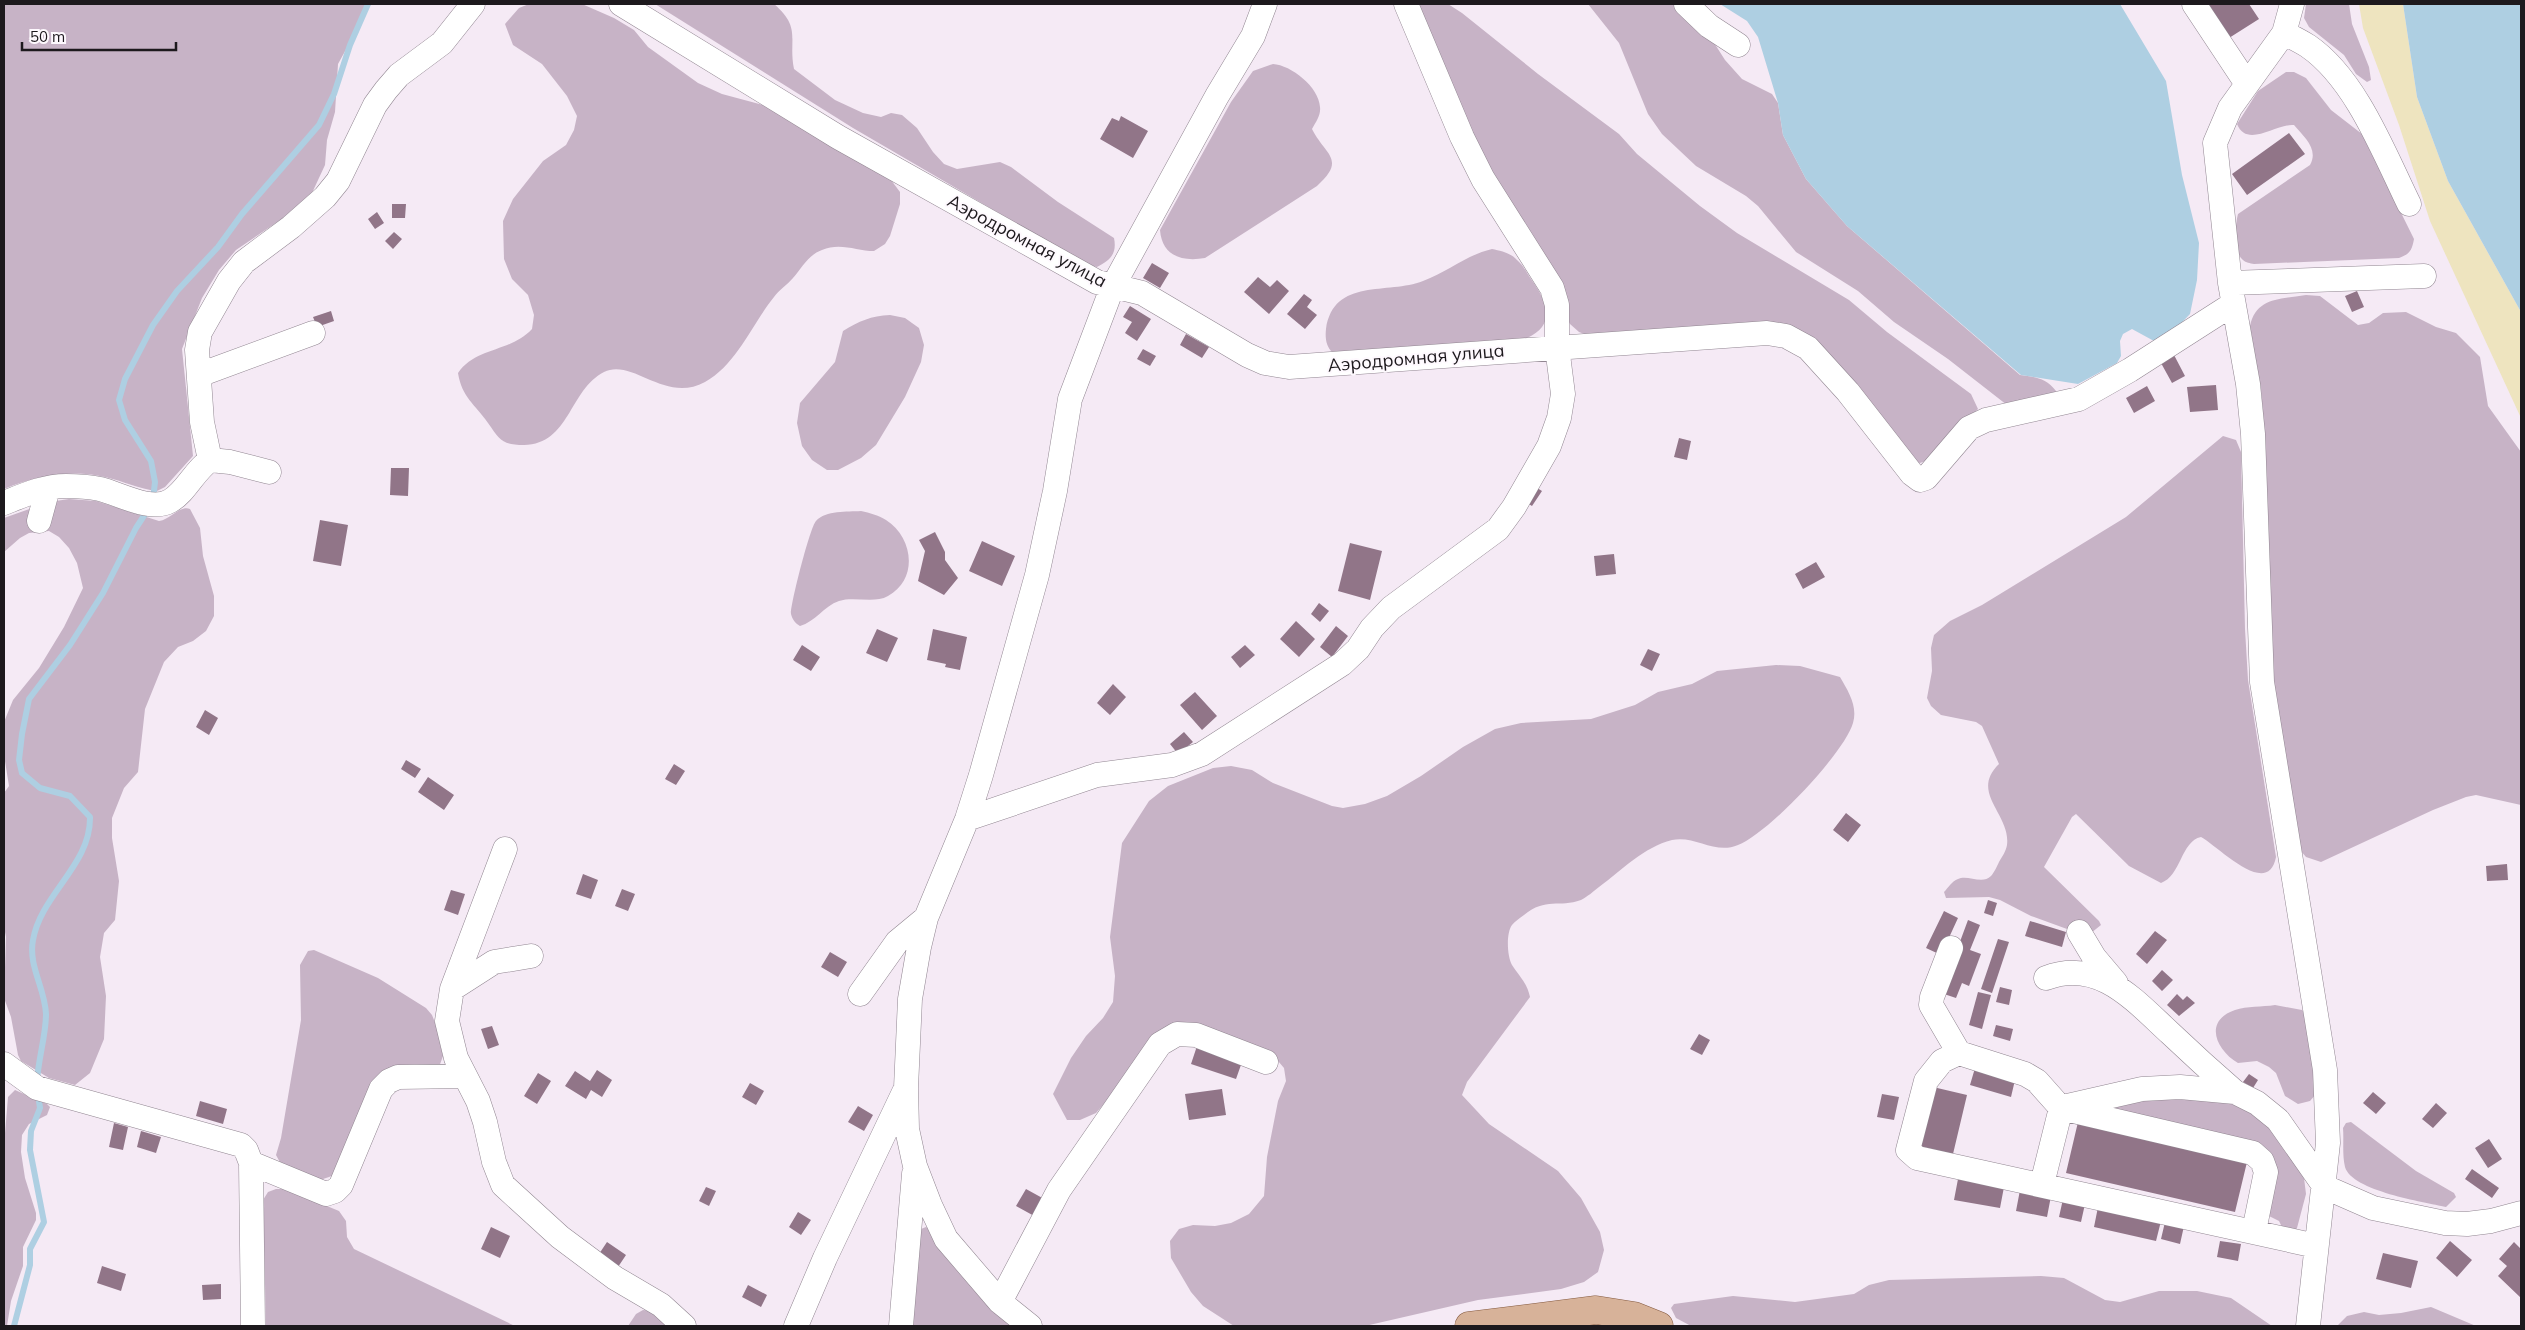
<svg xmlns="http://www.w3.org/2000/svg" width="2525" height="1330" font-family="Mulish,sans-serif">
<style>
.green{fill:#c7b3c6}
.sand{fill:#eee4bf}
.water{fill:#aecfe2}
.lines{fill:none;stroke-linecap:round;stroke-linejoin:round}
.stream{stroke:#aecfe2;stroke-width:6}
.building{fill:#917588}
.minor-casing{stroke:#918691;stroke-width:25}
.major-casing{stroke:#855b41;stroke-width:29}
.minor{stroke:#fff;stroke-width:24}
.major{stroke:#d7b299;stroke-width:28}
.labels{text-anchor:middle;stroke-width:4;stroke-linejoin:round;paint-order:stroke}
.street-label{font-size:18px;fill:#1d191d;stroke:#fef9fe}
</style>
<rect width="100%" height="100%" fill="#f5eaf5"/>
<path class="green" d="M4,4h367l-33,60 -3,48 -8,28 -2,25 -13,28 -29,25 -47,32 -17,20 -17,28 -20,51 11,107 -28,31 -8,4c-18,-2 -34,-10 -52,-14 -36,-8 -68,-1 -101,12z
M529,4h53l32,14 20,12 14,17 50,36 24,11 41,11 128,75 9,12v12l-10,32 -5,8 -11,7c-17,0 -34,-9 -52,-1 -14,5 -20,18 -29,28 -6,7 -14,12 -19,19 -22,27 -37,67 -69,85 -40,22 -72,-24 -101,-10 -35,18 -34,72 -80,73 -22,0 -24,-5 -36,-22 -13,-19 -26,-25 -30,-50 18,-26 53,-21 74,-44l2,-14 -6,-20 -16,-16 -8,-20 -1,-38 10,-22 30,-38 23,-16 8,-15 3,-14 -10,-20 -25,-32 -29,-19 -8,-21 14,-16z
M655,4h119c28,24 14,35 20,65l41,31 28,13 18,4 10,-4 11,2 15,13 16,24 11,12 13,5 43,-7 11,5 47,35 56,36c3,15 -3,22 -17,29l-9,-2 -235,-137z
M1415,4h33l14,9 76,61 81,60 18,20 63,52 37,27 112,67 38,32 84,62 7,15 -50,51 -8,3 -6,-1 -103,-125 -224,-2 -8,-3 -9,-8 -80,-150z
M1588,4h87l36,34 14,22 17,19 30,15 6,9 5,32 23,44 41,47 173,149c16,2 26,3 36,16l-1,5 -48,9 -59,-46 -54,-37 -36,-31 -62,-39 -38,-46 -12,-10 -50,-30 -34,-32 -14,-20 -29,-71z
M2306,4h43l3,20 17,43 2,13 -4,2 -11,-8 -12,-19 -35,-28 -5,-9z
M1273,64c18,1 46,23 47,43 1,8 -4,15 -8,22 13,26 35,30 5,57l-112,72c-23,4 -43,-2 -45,-28l71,-128 22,-31z
M2286,72h8l12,6 25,32 31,24 52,105c-2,11 -4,15 -15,19l-145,6c-4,-1 -8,-1 -11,-4 -10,-8 -8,-35 -5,-46l72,-49c9,-16 -6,-28 -16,-40 -17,-2 -47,24 -57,-1l21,-33z
M1492,249c9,2 19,4 25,11 6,5 10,13 14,19 15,21 27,45 -4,59l-194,15c-7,-6 -8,-15 -7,-24 8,-52 62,-34 97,-48 25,-9 43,-26 69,-32z
M2306,295l14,1 38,29 11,-2 14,-10 23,-1 30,15 20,6 24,24 8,49 33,46v353l-45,-10 -10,2 -33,13 -112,52 -15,-5 -5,-6 -28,-165 -8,-248 -4,-49 -11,-63c6,-29 31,-27 56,-31z
M890,315l15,3 14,10 5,17 -3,17 -16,35 -29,48 -15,13 -23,12h-11l-15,-10 -10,-14 -5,-23 3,-20 35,-41 8,-31c16,-10 28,-15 47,-16z
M2223,436l13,4 5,12 4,177 3,51 28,177c-8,42 -57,-10 -75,-20 -20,4 -20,39 -40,46l-32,-17 -53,-52 -4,3 -28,50 55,54 2,4 -10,8 -15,-6 -9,2 -36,-13 -31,-16 -11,-3 -43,1 -2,-6c4,-4 8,-11 14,-13 9,-5 24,6 33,-3 3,-3 6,-10 8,-14 3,-5 7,-11 8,-17 4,-31 -38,-52 -8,-81l-17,-38 -6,-4 -35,-7 -10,-9 -4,-8 5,-27 -1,-23 3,-13 16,-14 32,-16 144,-88z
M69,499l27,2 63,20c11,-1 21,-16 31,-12l10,19 3,28 11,40v20l-8,15 -13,10 -15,6 -14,15 -19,47 -7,63 -14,16 -12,30v20l7,43 -4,39 -11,13 -4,24 6,39 -2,43 -14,34 -15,12 -26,-7 -28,-17 -3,-6 -7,-38 -7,-19 2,-61 -2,-10v-134l5,-7 -5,-31v-33l9,-22 26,-32 25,-41 19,-39 -6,-25 -8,-15 -10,-11 -10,-6 -20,2 -9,5 -16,14v-34l45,-16z
M861,511c9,2 17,4 25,9 27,17 33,59 2,76 -14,8 -34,0 -49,5 -15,5 -24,21 -39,25 -4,-2 -8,-7 -9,-12 -1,-8 19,-87 25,-93 10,-11 31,-9 45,-10z
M1776,665l24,1 40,11c8,14 18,29 13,46 -8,29 -85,111 -115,122 -23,10 -43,-10 -66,-5 -28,7 -50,30 -73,47 -5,4 -12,10 -18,13 -22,8 -35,-3 -57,15 -4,3 -9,6 -12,10 -6,8 -5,31 0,40 8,12 15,18 18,32l-63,85 -5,13 27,29 69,47 23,27 19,34 4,18 -6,22 -14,10 -23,7 -83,11 -113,26h-131l-31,-20 -12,-14 -20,-34 -1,-17 9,-12 14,-4 22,1 16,-3 18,-9 15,-18 3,-39 11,-56 8,-20 -2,-13 -11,-13 -100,-31 -77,89 -16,7h-13l-14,-26 18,-36 15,-22 17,-18 10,-16 2,-26 -5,-39 12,-94 27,-42 19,-15 45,-18 18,-2 21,4 21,13 59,23 11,2 22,-4 22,-8 34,-20 42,-29 32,-18 26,-6 70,-4 44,-14 23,-13 34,-8 25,-13z
M314,950l64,28 48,30 6,7 4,10 7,31 -4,11 -44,3 -58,100 -5,6 -12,4 -38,-14 -6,-11 5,-17 20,-118 -1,-55 8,-14z
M2275,1005l27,5 6,8 8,76 -6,7 -12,3 -13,-8 -9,-23 -7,-6 -12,-6 -19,2c-22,-13 -35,-42 -3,-53 12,-4 27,-3 40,-5z
M15,1090l32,14 3,3 -3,8 -18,9 -7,11 -1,17 4,26 11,35v7l-13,27v19l-12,35 -4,25h-3v-181l4,-48z
M2144,1098l89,3 39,24 29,43 3,10 2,16 -9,34 -3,4 -10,-1 -5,-10 -10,-5 2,-48 -158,-56 -2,-6z
M2351,1122l65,49 38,22 2,4 -10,10c-22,-5 -94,-16 -101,-40 -3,-12 -1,-27 -2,-39l3,-5z
M276,1189h10l53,22 7,10 1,16 7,12 161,77h-249l-3,-126 5,-8z
M926,1227l5,3 83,96h-102l6,-88 3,-9z
M2041,1276l23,2 41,22 15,2 39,-11h38l34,7 41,28h-581l-15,-8 -5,-10 3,-4 59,-8 62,6 59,-8 15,-9 20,-5z
M2431,1307l45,19h-139l10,-10 17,-4 15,3 22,-2z
M643,1310l10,1 16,15h-41l8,-12z"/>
<path class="sand" d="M2359,4h44l14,93 31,84 73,131v106l-91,-197 -31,-96 -36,-97z"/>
<path class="water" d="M1720,4h400l46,77 16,94 17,68 -2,37 -7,34 -24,25 -12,2 -22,-12 -9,5 -3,7 1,15 -4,7 -39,21 -57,-9 -174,-149 -41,-47 -23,-44 -5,-32 -20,-66 -11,-16z
M2403,4h118v308l-73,-131 -31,-84z"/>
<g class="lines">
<path class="stream" d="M153,499l2,-17 -4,-21 -26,-41 -6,-20 6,-21 28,-54 24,-34 41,-44 24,-33 77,-89 15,-31 16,-49 18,-41
M37,1082c1,-23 9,-46 9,-68 -1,-26 -18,-48 -13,-74 8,-46 58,-75 57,-123l-20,-21 -30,-8 -18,-15 -3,-13 3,-26 7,-35 41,-54 33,-52 33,-65 13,-20
M14,1326l16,-61v-16l14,-27 -14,-72 1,-19 9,-23 -2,-14"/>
</g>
<path class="building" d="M2206,4h43l10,15 -30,19z
M1121,116l27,15 -15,27 -33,-19 12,-21 7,3z
M2289,133l16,21 -58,41 -15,-21z
M392,204h14l-1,14h-13z
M377,212l7,11 -9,6 -7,-10z
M394,232l8,7 -9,10 -8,-8z
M1152,263l17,10 -9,15 -17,-10z
M1258,277l12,10 7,-7 12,11 -20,23 -25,-22z
M2357,291l7,16 -12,5 -7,-16z
M1304,294l8,6 -5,7 10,8 -12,14 -18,-15z
M1130,306l21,13 -14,22 -12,-8 7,-11 -9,-5z
M331,311l3,10 -17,6 -4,-10z
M1186,334l23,13 -7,11 -22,-13z
M1143,349l13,7 -6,10 -13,-7z
M2174,355l11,21 -13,7 -11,-20z
M2216,385l2,25 -28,2 -3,-25z
M2147,386l8,15 -21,12 -8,-15z
M1679,438l12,3 -4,19 -13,-3z
M391,468h18l-1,28 -18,-1z
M1534,486l8,5 -10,15 -8,-5z
M320,520l28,5 -7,41 -28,-5z
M935,532l10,20v8l13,18 -14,17 -26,-14 7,-30 -6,-11z
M982,541l33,15 -13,30 -33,-15z
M1350,543l32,8 -12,49 -32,-9z
M1614,554l2,20 -20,2 -2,-20z
M1816,562l9,15 -22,12 -8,-15z
M1319,603l10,8 -9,11 -9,-8z
M1296,621l19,18 -16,18 -19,-18z
M1336,626l12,10 -16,21 -12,-10z
M877,629l21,9 -11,24 -21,-9z
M933,629l34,8 -7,33 -15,-3 1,-3 -19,-4z
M802,645l18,12 -9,14 -18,-11z
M1245,645l10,10 -15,13 -9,-11z
M1648,649l12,5 -8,17 -12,-6z
M1113,684l13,13 -16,18 -13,-12z
M1195,692l22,24 -15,14 -22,-25z
M205,710l13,8 -9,17 -13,-8z
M1184,732l9,10 -15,12 -8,-10z
M406,760l15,9 -6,9 -14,-9z
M674,764l11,7 -9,14 -11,-6z
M428,777l26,18 -10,15 -26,-18z
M1846,813l15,12 -13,17 -15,-12z
M2507,864l1,16 -21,1 -1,-15z
M583,874l15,6 -7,19 -15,-5z
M622,889l13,5 -7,17 -13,-5z
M451,890l14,4 -7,21 -14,-5z
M1988,900l9,3 -4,13 -9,-3z
M1944,911l14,7 -17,37 -15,-7z
M1968,920l12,5 -10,25 11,4 -12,32 -7,-3 -6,15 -15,-5z
M2030,921l36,11 -4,15 -37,-11z
M2155,931l12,9 -20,24 -11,-10z
M1998,939l11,3 -17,51 -11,-4z
M830,952l17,10 -9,15 -17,-10z
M2162,970l11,10 -11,11 -10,-10z
M2000,987l12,3 -3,15 -13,-3z
M1978,992l13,3 -9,34 -13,-4z
M2177,994l6,6 4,-4 8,7 -16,13 -12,-11z
M1996,1025l17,4 -3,12 -17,-5z
M492,1026l7,19 -11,4 -7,-20z
M1699,1034l11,6 -8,15 -12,-6z
M1197,1046l45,16 -6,17 -45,-15z
M1975,1068l40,12 -4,17 -41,-12z
M597,1070l15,10 -10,17 -11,-7 -5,9 -21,-13 10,-15 15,10z
M538,1073l13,8 -14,23 -13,-8z
M2249,1074l9,6 -5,8 -10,-6z
M750,1083l14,8 -8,14 -14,-8z
M1933,1087l34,8 -14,59 -34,-8z
M1222,1089l4,26 -37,5 -4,-26z
M2373,1092l13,11 -10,11 -13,-11z
M1882,1094l17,3 -5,23 -17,-3z
M200,1101l27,8 -4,15 -27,-8z
M2436,1103l11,10 -14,15 -11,-9z
M858,1106l15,9 -9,16 -16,-9z
M2078,1122l169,40 -12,50 -169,-39z
M114,1123l14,4 -5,23 -14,-3z
M141,1131l20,6 -5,16 -19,-6z
M2489,1139l13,20 -14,9 -13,-20z
M2472,1169l27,19 -7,10 -27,-19z
M1958,1179l46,8 -4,21 -46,-8z
M706,1187l10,4 -7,15 -10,-5z
M1026,1189l20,11 -10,17 -20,-11z
M2020,1190l31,6 -4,21 -31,-6z
M2063,1199l22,5 -4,18 -22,-5z
M2098,1207l63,14 -5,20 -62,-14z
M798,1212l13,8 -10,15 -12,-8z
M2165,1222l19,4 -4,18 -19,-5z
M491,1227l19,9 -10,22 -19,-9z
M2220,1241l21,3 -3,17 -21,-4z
M2450,1241l22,19 -15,17 -21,-19z
M607,1242l19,13 -8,12 -19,-13z
M2514,1242l7,7v49l-23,-22 9,-10 -8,-7z
M2383,1253l35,8 -7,27 -35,-9z
M102,1266l24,8 -5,17 -24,-8z
M221,1284v15l-18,1 -1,-15z
M748,1285l19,10 -6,12 -19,-10z"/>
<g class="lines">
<defs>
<path id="minor" d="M621,4l217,133 259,145 45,11 105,62 18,8 24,4 478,-34 19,3 22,12 40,44 64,82 8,6 6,-2 43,-50 17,-8 93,-21 51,-29 103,-66
M1686,4l23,22 29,19
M2194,4l53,80
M2292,4l-8,29 -54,75 -15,35 15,140 18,101 5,50 9,248 63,388 3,73 -20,183
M2284,33c8,4 16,8 24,13 48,33 76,107 101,158
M2230,283l194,-7
M199,375l114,-42
M210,460l20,2 39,10
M4,503c20,-8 40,-17 62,-17 11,0 24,1 34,3 20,5 51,23 70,12 16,-9 24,-30 40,-41l-8,-38 -5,-72 3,-18 29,-51 15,-19 47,-35 34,-30 13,-16 37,-76 11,-15 13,-15 43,-32 31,-39
M39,521l9,-33
M967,819l130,-44 75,-10 30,-11 140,-90 16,-15 14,-21 19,-20 107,-79 16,-22 35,-61 10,-28 4,-24 -6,-47v-42l-5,-17 -69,-109 -21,-42 -56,-133
M505,849l-53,140 -5,32 9,37 22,43 7,21 9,40 9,23 57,52 55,41 46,27 23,21
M2079,932l15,25 22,26
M1951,948l-19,49 -1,8 28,48
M2046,978c53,-20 88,22 124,55 21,20 43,40 65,59l22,11 21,17 47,67 48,21 72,15 22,1 24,-3 30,-8
M452,989l42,-27 37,-6
M860,994l37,-52 29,-24
M4,1064l33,24 204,57 5,5 5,13 2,163
M2063,1107l79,-18 38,-2 55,5
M251,1163l75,31 9,-3 6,-6 40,-96 8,-8 9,-4 67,-1
M2042,1184l19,-76
M2254,1231l12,-59 -4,-11 -9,-8 -192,-45 -24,-27 -12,-7 -66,-21 -17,8 -16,20 -18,69 9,8 399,88
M1000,1302l59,-112 101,-146 17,-10 19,1 70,27
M796,1326l29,-68 79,-166
M901,1326l13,-152
M1030,1326l-30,-24 -54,-63 -16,-34 -15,-39 -8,-37 -1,-41 4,-89 9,-52 7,-29 41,-99 14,-44 56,-200 18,-84 15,-92 42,-111 105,-192 36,-60 12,-32"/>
<path id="major" d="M1469,1326l127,-16 38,6 25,10"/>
</defs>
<use href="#minor" class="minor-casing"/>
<use href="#major" class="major-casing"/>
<use href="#minor" class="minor"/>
<use href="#major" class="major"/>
</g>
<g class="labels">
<g class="street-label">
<text transform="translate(1027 241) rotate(28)" y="6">Аэродромная улица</text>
<text transform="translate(1416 358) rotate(-5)" y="6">Аэродромная улица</text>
</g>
</g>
<rect width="2525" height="1330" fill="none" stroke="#1d191d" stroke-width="10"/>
<path d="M22 42v8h154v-8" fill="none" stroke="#1d191d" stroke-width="2.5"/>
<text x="30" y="42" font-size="15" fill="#1d191d" stroke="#fef9fe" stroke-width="4" paint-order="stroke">50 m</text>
</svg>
